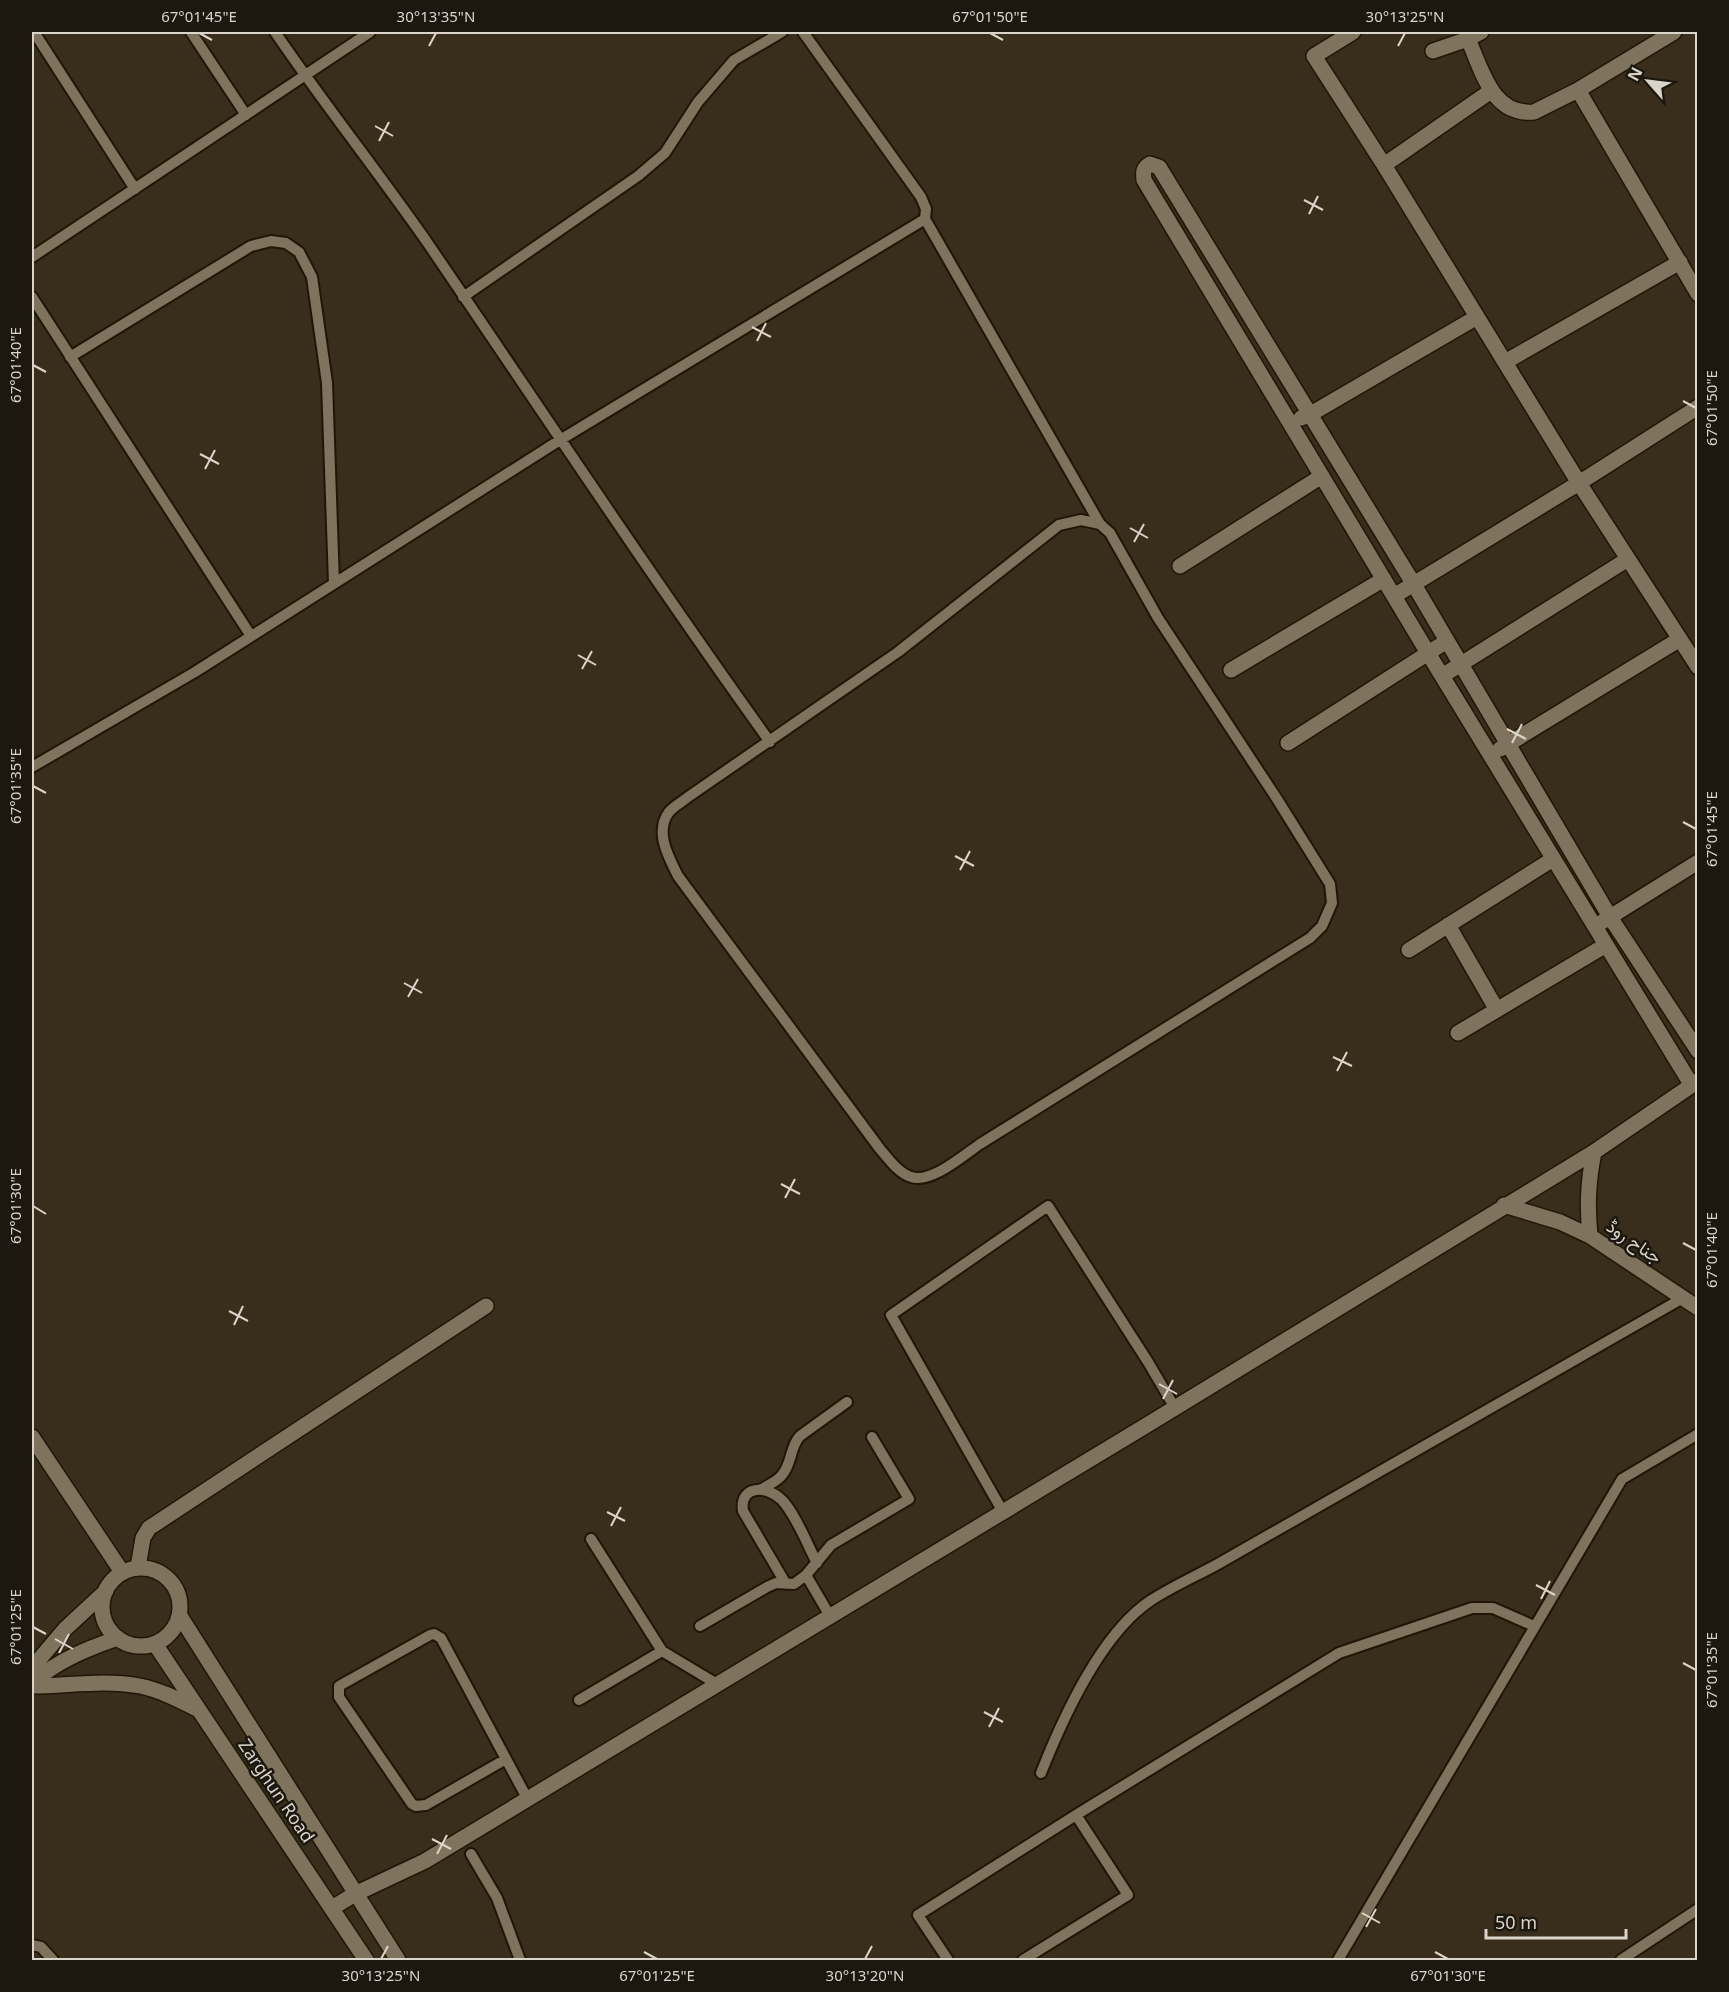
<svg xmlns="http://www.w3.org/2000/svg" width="1729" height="1992" font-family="'Noto Sans',Vazirmatn,sans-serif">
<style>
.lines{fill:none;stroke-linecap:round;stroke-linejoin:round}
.service-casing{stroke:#201605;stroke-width:14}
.minor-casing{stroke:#201605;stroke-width:18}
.tertiary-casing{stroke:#201605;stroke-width:18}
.service{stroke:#7f735e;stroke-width:10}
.minor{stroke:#7f735e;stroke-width:15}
.tertiary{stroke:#7f735e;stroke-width:15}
.ticks{fill:none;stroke:#dbd5c9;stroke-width:2}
.labels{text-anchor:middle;stroke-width:5;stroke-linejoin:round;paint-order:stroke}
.street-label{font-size:18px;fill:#dbd5c9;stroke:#1c170f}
.neatline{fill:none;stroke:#dbd5c9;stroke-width:2}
.ticks-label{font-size:15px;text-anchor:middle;fill:#dbd5c9}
</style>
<rect width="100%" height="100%" fill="#392e1c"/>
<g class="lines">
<defs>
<path id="service" d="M34,32l101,157
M191,32l55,83
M275,32c49,72 104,141 154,213 113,166 224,334 341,497
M925,219l175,305
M32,257l338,-225
M32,297l219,339
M463,297l175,-121 27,-23 33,-51 36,-42 48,-28
M70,357l181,-111 20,-5 15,2 13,9 13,25 15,106 7,200
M1081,520l19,4 10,9 48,85 119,181 53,85 2,19 -10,23 -12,12 -330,206c-16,11 -49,40 -69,33 -13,-4 -23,-19 -31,-28l-202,-273c-9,-18 -24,-44 -9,-64 5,-6 13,-10 19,-15l210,-145 161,-127z
M32,767l163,-95 365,-232 365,-221 1,-10 -5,-12 -118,-165
M762,1489c6,-4 16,-8 20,-14 10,-11 8,-29 18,-39l47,-34
M1003,1512l-112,-197 157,-109 100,156 27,46
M591,1539l71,112 55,33
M806,1575l24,41
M786,1584l-43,-73c-4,-26 24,-26 39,-11 14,15 25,44 35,63
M700,1626l67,-39 9,-4 18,1 12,-9 25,-30 78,-46 -37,-62
M579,1700l83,-49
M506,1759l-80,46 -10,1 -4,-2 -73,-107v-11l91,-51 4,-1 7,4 86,160
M1041,1773c21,-53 60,-139 109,-172 21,-14 46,-25 68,-37l465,-266
M471,1854l26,44 23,62
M32,1945l9,2 12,13
M948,1960l-30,-45 158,-100 263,-162 133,-45h21l41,18
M1023,1960l105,-65 -52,-80
M1338,1960l284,-481 76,-45
M1621,1960l77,-51"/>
<path id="minor" d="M1353,32l-39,24 70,109 195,318 119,184
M1468,39c14,31 24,77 66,73l44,-22 96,-58
M1433,51l35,-12 13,-7
M1578,90l120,204
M1384,165l107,-74
M1505,362l175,-100
M1301,418l8,-3 168,-98
M1180,566l142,-90
M1394,596l185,-113 119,-76
M1231,670l153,-91
M1442,676l186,-117
M1288,743l159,-102
M1500,749l180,-110
M1602,922l96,-60
M1448,925l49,85
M1409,950l144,-91
M1458,1033l148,-88
M1691,1084l-263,-431 -284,-473c-1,-8 -1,-12 6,-16l9,3 254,416 197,334 88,134
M32,1437l90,135
M138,1567l5,-29 6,-10 337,-222"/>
<path id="tertiary" d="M1504,1205l56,17 30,14 108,72
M1590,1236c-3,-31 -2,-54 4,-84
M102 1607a39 39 0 1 1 78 0a39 39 0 1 1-78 0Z
M180,1616l218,344
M155,1644l211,316
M32,1668l33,-39 41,-38
M32,1683c25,-22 54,-34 86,-45
M32,1686c36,0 71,-7 108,0 20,4 39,14 57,23
M332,1908l23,-14 70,-33 717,-433 452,-276 104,-71"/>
</defs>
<use href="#service" class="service-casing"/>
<use href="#minor" class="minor-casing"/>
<use href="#tertiary" class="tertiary-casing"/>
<use href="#service" class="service"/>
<use href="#minor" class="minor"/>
<use href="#tertiary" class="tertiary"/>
</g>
<path class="ticks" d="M199,33l13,7M990,33l13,7M429,46l7,-13M1398,46l7,-13M375,126l18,10M379,141l10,-19M1304,200l19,10M1309,214l9,-18M752,327l19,10M757,341l9,-18M33,365l13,7M1683,401l13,7M200,454l19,10M205,469l10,-19M1130,528l18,10M1134,542l10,-18M578,655l18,10M582,669l10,-18M1507,729l19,10M1512,743l10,-19M33,786l13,7M1683,822l13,7M955,856l19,10M960,870l10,-19M404,983l18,10M408,997l10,-18M1333,1057l19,9M1337,1071l10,-19M781,1184l19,10M785,1198l10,-19M33,1206l13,8M1683,1243l13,7M229,1311l19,10M234,1325l9,-19M1159,1384l18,10M1163,1399l10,-19M607,1512l18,9M611,1526l10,-19M1536,1585l19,10M1541,1599l9,-18M33,1627l13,7M55,1639l18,10M59,1653l10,-19M1683,1663l13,7M984,1712l19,10M989,1727l10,-19M432,1839l19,10M437,1854l10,-19M1362,1913l18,10M1366,1927l10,-18M644,1952l13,7M1435,1952l13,7M381,1959l7,-13M865,1959l7,-13"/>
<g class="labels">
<g class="street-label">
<text transform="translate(1634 1242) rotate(34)" y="6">جناح روڈ</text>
<text transform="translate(276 1791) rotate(56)" y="6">Zarghun Road</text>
</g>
</g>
<rect width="1729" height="1992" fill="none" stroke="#1c170f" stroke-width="66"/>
<g transform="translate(1648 81) rotate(298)" stroke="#1c170f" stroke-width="4.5" paint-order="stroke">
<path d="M0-4.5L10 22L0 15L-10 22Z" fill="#dbd5c9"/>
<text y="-9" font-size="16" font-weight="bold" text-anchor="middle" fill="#dbd5c9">N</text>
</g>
<path d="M1486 1929v9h140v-9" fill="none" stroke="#dbd5c9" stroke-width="3"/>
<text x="1495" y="1929" font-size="18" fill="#dbd5c9" stroke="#1c170f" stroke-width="4.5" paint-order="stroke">50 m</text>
<rect x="33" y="33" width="1663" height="1926" class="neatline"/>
<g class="ticks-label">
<text x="199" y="22">67°01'45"E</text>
<text x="436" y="22">30°13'35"N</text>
<text x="990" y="22">67°01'50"E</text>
<text x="1405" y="22">30°13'25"N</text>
<text transform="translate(16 365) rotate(-90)" y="5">67°01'40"E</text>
<text transform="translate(1712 408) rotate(-90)" y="5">67°01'50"E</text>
<text transform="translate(16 786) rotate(-90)" y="5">67°01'35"E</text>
<text transform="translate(1712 829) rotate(-90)" y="5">67°01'45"E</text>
<text transform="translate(16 1206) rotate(-90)" y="5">67°01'30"E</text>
<text transform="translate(1712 1250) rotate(-90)" y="5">67°01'40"E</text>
<text transform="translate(16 1627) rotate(-90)" y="5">67°01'25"E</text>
<text transform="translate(1712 1670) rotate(-90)" y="5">67°01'35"E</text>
<text x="381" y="1981">30°13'25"N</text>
<text x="657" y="1981">67°01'25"E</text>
<text x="865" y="1981">30°13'20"N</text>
<text x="1448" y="1981">67°01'30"E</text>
</g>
</svg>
